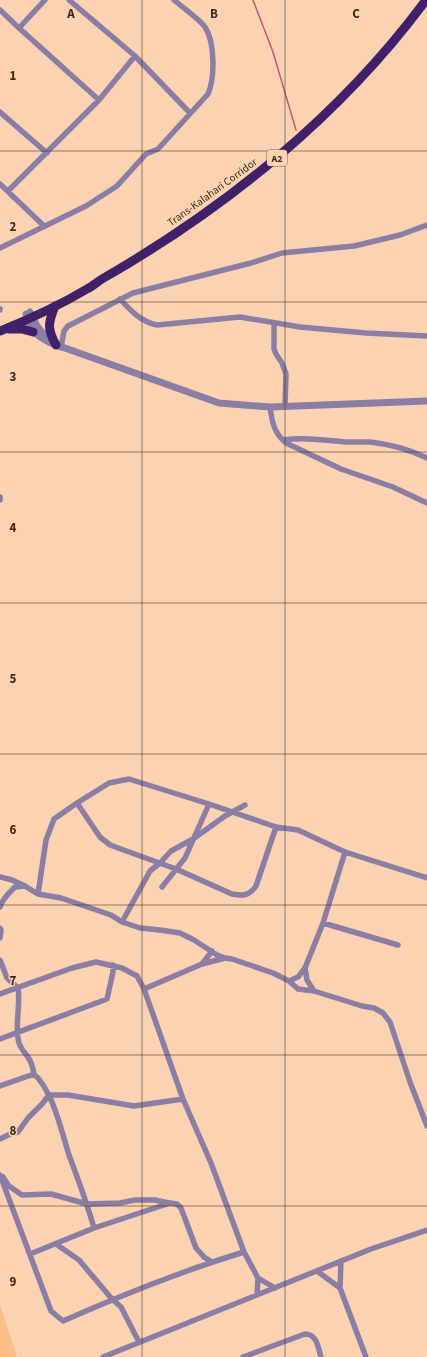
<svg xmlns="http://www.w3.org/2000/svg" width="427" height="1357" font-family="'Source Sans 3',sans-serif">
<style>
.green{fill:#fcbd89}
.lines{fill:none;stroke-linecap:round;stroke-linejoin:round}
.stream{stroke:#bb5c7d;stroke-width:1.5}
.minor{stroke:#8b7ea4;stroke-width:5.5}
.tertiary{stroke:#8b7ea4;stroke-width:7}
.trunk{stroke:#402068;stroke-width:9}
.grid{fill:none;stroke:#3f2c1b;stroke-width:1;stroke-opacity:0.55}
.labels{text-anchor:middle;stroke-width:3;stroke-linejoin:round;paint-order:stroke}
.shield{fill:#fcd3b2;stroke:#785e48;stroke-width:1}
.shield-label{font-size:10px;font-weight:bold;fill:#3f2c1b}
.street-label{font-size:11px;fill:#3f2c1b;stroke:#fcd3b2}
.grid-label{font-size:13px;text-anchor:middle;font-weight:bold;fill:#3f2c1b;stroke:#fcd3b2;stroke-width:3;stroke-linejoin:round;paint-order:stroke}
</style>
<rect width="100%" height="100%" fill="#fcd3b2"/>
<path class="green" d="M0,1305l17,52h-17z"/>
<g class="lines">
<path class="stream" d="M253,0l20,52 23,78"/>
<path class="minor" d="M69,0l66,56 55,57
M0,10l19,18 80,72
M19,28l26,-28
M0,112l47,41
M0,184l44,42
M8,191l91,-91 36,-44
M0,248l86,-42 31,-20 29,-32 12,-5 50,-55c7,-16 7,-52 -3,-67 -5,-7 -23,-20 -31,-27
M120,299c10,11 21,23 37,26l83,-8 60,10 66,6 61,3
M0,309v1
M274,323v26l2,5 6,9 4,11 -1,32
M61,348l3,-17 4,-5 65,-33 118,-30 31,-10 72,-7 46,-11 27,-10
M270,407c2,15 4,26 16,36l55,26 52,18 34,16
M283,440c21,-3 41,0 62,2 8,0 17,0 25,0 19,2 40,8 57,16
M0,497v3
M77,803l23,34 10,8 66,24 56,25c11,2 17,2 24,-8l20,-59
M0,877l12,3 13,6 13,8 23,4 50,17 11,7 18,6 20,2 20,3 14,7 23,15 8,3 7,1 41,14 16,8 9,8 16,2 48,15 12,2 9,5 7,9 20,60 17,44
M162,887l23,-29 24,-54
M38,894l8,-54 8,-21 23,-16 32,-20 20,-4 80,25 67,23 22,3 47,22 82,26
M0,907c2,-8 9,-14 15,-20l10,-1
M122,922l28,-51 10,-8 11,-12 22,-12 32,-23 20,-11
M323,923l75,22
M0,928l1,2 -1,8
M0,960l7,18 11,10c3,18 -4,37 1,55 2,6 7,11 10,16 3,4 4,10 5,15
M202,964l10,-13
M289,981l9,-4 7,-9
M144,989l58,-25 23,-6
M314,991l-7,-11 -2,-12 18,-45 22,-71
M0,994l72,-26 24,-6 26,6 15,8 7,13 39,110 28,64 33,89 14,26 17,10
M0,1039l107,-40 6,-27v-7
M0,1086l34,-12c19,17 27,56 35,81 9,24 18,48 25,73
M0,1139l10,-5 8,-2 10,-14 14,-14 7,-9h19l66,11 49,-7
M0,1175l51,136 12,10c59,-26 119,-50 181,-69
M3,1177l6,9 13,9 29,-1 36,10 33,-1 15,-3h20l14,3
M56,1244l23,16 33,39 9,8 18,35
M30,1254l64,-26 76,-25 7,1 4,4 15,40 8,9 8,5
M341,1261l-1,27 26,69
M317,1271l23,17
M257,1295l1,-17
M103,1357l268,-108 56,-19
M243,1357l62,-23c12,0 13,13 16,23"/>
<path class="tertiary" d="M30,312l7,14 11,14
M26,314c7,18 7,20 25,29l168,60 51,4 157,-6"/>
<path class="trunk" d="M55,306c-7,17 -8,23 1,39
M9,329h13l11,3
M0,331c30,-12 60,-26 87,-42 6,-3 10,-7 15,-10 124,-71 239,-164 324,-279"/>
</g>
<path class="grid" d="M142,0v1357M285,0v1357M0,151h427M0,302h427M0,452h427M0,603h427M0,754h427M0,905h427M0,1055h427M0,1206h427"/>
<g class="labels">
<rect class="shield" x="267" y="150" width="20" height="16" rx="3"/>
<g class="shield-label">
<text x="277" y="162">A2</text>
</g>
<g class="street-label">
<text transform="translate(212 192) rotate(-36)" y="4">Trans-Kalahari Corridor</text>
</g>
</g>
<g class="grid-label">
<text x="71" y="18">A</text>
<text x="214" y="18">B</text>
<text x="356" y="18">C</text>
<text x="13" y="80">1</text>
<text x="13" y="231">2</text>
<text x="13" y="381">3</text>
<text x="13" y="532">4</text>
<text x="13" y="683">5</text>
<text x="13" y="834">6</text>
<text x="13" y="985">7</text>
<text x="13" y="1135">8</text>
<text x="13" y="1286">9</text>
</g>
</svg>
